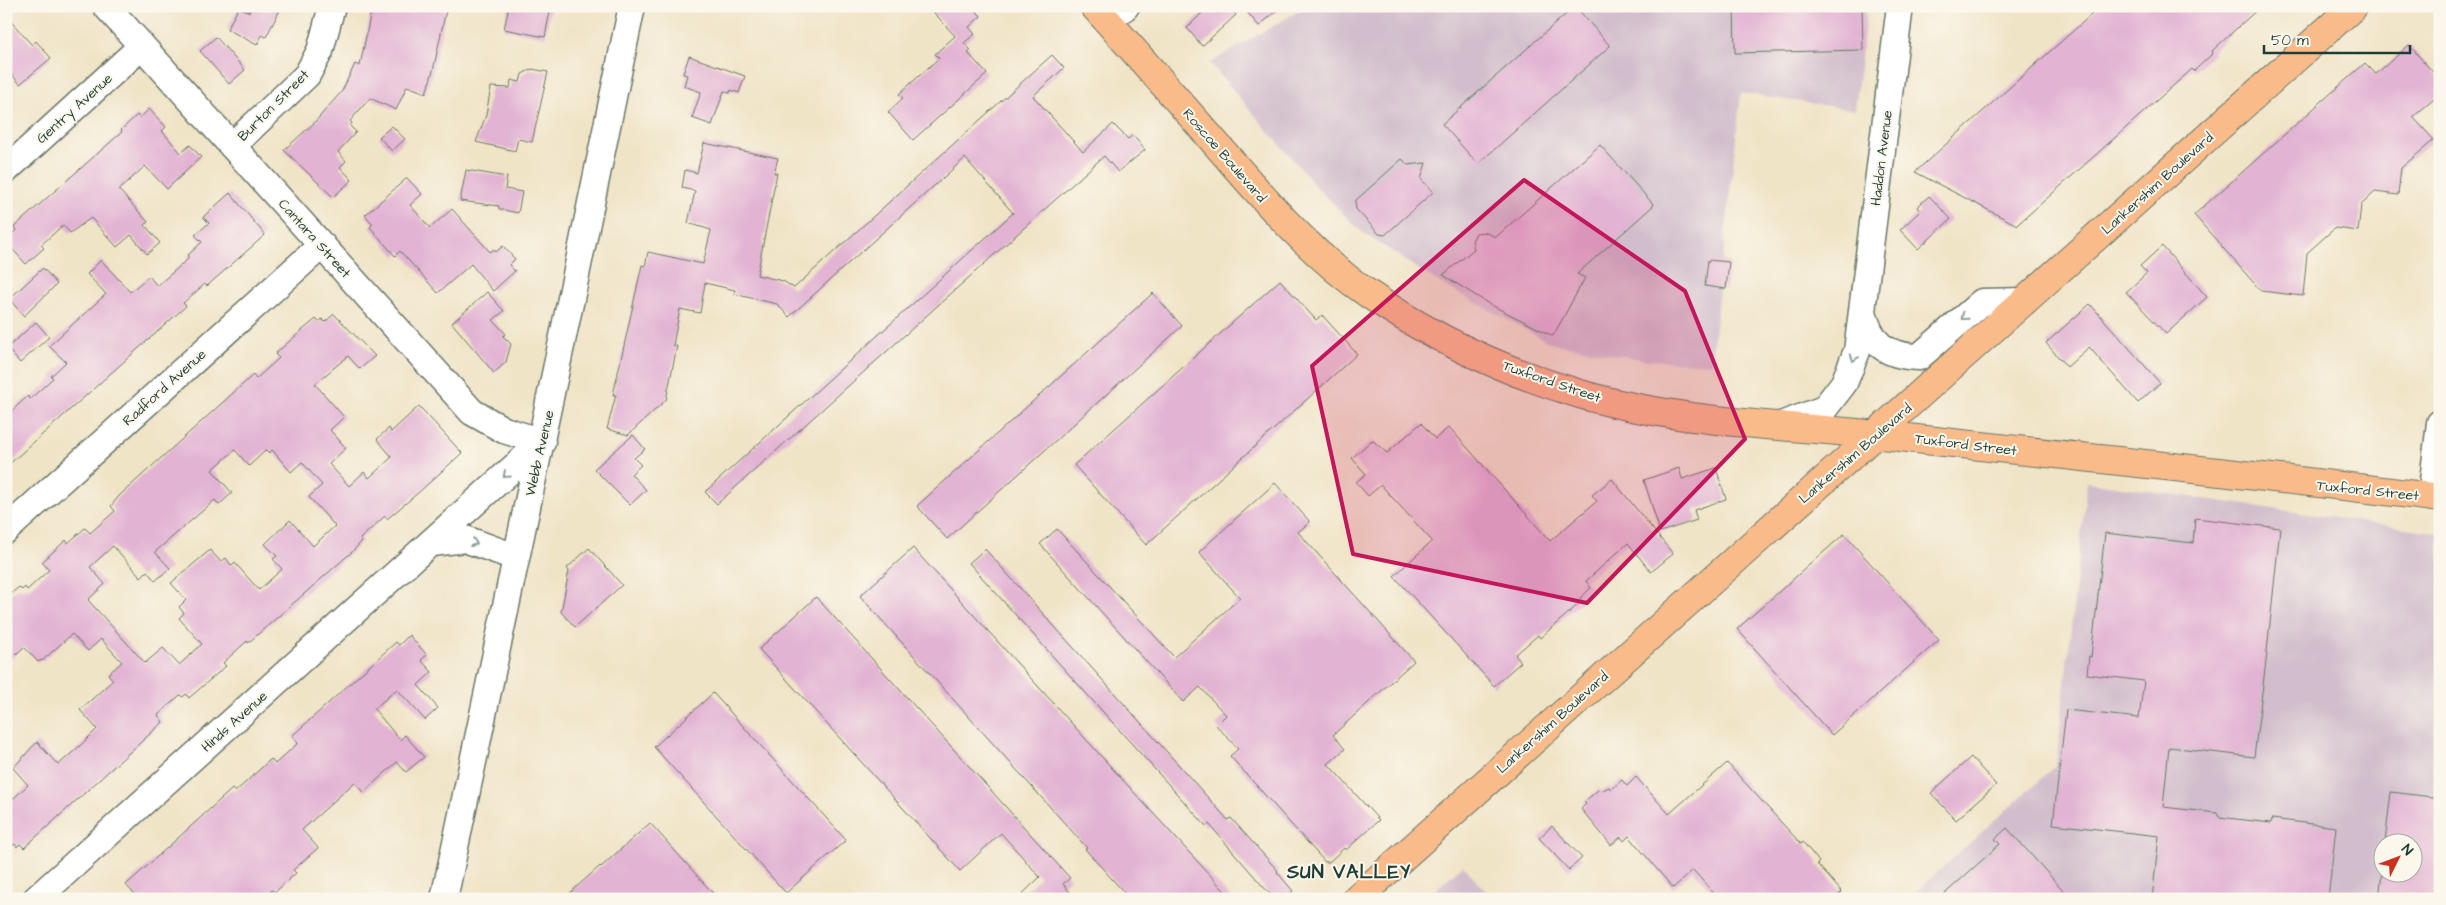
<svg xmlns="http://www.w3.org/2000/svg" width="2446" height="905" font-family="'Architects Daughter',sans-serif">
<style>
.industrial{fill:#d1bdcc;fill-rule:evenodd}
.building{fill:#e2b3d3;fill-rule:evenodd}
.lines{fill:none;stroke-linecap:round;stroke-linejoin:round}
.minor-casing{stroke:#687767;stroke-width:29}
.major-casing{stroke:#687767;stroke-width:30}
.minor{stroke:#fff;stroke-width:26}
.major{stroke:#fabb8b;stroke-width:28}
.oneway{stroke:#8f9e9a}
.marked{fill:#c2185b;fill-opacity:0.2;stroke:#c2185b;stroke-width:4;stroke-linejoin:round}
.labels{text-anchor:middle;stroke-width:4;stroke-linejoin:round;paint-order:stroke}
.street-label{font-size:14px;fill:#1f3d34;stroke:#fbf7ec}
.district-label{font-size:19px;font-weight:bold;letter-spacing:1px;fill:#1f3d34;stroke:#fbf7ec}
</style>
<rect width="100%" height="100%" fill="#fbf7ec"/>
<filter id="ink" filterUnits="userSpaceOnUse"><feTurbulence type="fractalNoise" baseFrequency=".02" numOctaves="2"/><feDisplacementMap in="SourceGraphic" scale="10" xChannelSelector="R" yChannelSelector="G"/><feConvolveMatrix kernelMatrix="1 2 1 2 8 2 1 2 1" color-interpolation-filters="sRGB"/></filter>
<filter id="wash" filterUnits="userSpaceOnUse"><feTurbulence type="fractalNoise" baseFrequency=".0096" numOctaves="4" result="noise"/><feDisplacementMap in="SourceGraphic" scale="20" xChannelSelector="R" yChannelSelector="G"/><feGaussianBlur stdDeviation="1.12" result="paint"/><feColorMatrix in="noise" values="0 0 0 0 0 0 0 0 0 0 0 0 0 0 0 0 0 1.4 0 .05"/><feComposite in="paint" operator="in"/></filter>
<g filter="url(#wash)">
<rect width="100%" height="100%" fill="#f0e4c7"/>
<path class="industrial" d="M1307,6h560l-12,104 -114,-17 -30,271 -66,-4 -95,-17 -115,-63 -74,-49 -41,-40 -110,-128z
M2087,482l353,51v366h-532l148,-134zM2384,842h30v30h-30z
M1463,865l30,34h-68z"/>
<g id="blocks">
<path class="building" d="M252,6h30l-16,31 -4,-2 -5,10 -30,-16 12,-22 10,5z
M372,6h38l17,4 1,-3 18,3 -13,61 -7,22 -19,-7 -11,24 -26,-12 -20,23 2,2 -2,3 6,6 -18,20 8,9 -6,6 12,13 -19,17 -49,-47 30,-27 28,-32 13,-27 5,2z
M509,6h42l-6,31 -41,-8z
M928,6h43l10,10 -12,11 6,7 -11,9 7,7 -3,3 19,21 -74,66 -25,-28 15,-14 -4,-4 40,-36 -4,-4 20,-18z
M1209,6h20l7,9 -34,31 -15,-18z
M1256,6h26l-23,20 -11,-13z
M1575,6l35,40 -132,118 -36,-40z
M1734,6h128l1,44 -128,3z
M2101,6h160l-49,45 1,2 -19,18 -2,-2 -175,156 -102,-53z
M6,16l26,29 4,-4 15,17 -31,26 -14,-16z
M216,37l29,33 -16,14 -29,-33z
M2409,45l31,35v14l-27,23 21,23 -33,28 -3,27 -23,-3 -14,13 -3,26 -23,-3 -28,25 -4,43 -42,-5 -67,-76 171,-152 11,11z
M1052,55l12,13 -31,28 50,56 30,-28 15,15 5,-4 12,15 -27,22 -14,-16 -387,348 -12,-12 308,-279 -48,-55 -176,159 -12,-13 -43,-10 1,-4 -30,-7 -5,30 -20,-4 -7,36 4,1 -11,54 -38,35 -21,-6 9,-34h-3l29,-130 3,1 3,-14 55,12 8,-34 -23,-7 7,-32 -13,-3 3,-18 12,3 7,-30 74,15 -4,15h3l-20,102 26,6 11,7z
M689,56l56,20 -6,17 -8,-3 -1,3 -6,-2 -12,34 -20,-7 9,-26 -17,-6 3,-11 -4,-1z
M532,69l16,3 -16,70 -14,-3 -3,12 -39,-9 10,-27 5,-28 19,1 1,-8 9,2 2,-8z
M149,109l17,18 -4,4 19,22 9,-8 11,12 -34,32 -22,-23 -26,24 29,32 -3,3 15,18 -13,11 -16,-19 -14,12 -26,-29 -21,15 -7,-8 -22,20 3,3 -18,16 -20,-22v-2l10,-10 -2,-3 108,-95 -1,-2 16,-15 3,3z
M392,126l13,13 -13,12 -13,-14z
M1600,145l54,60 -77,69 8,4 -32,58 -64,-32 -46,-29 31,-26 -2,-8 4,-8 8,-1 12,5z
M1402,159l6,6 18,-2 -5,16 12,13 -48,43 -6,-1 -23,-25 -1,-8z
M466,170l41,7 -2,12 17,3 -4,21 -19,-4v-3l-39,-5z
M407,178l15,16 -12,11 20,23 22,-19 38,43 4,-3 2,3 7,-6 12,13 -6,6 6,6 -22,20 -22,-27 -33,29 -38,-42 -5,5 -25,-29 3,-3 -8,-9z
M230,193l35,42 -58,51 -2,-2 -22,19 3,3 -180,161v-51l22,-20 2,3 23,-21 -2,-2 15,-14 -17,-16 57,-52 -19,-20 14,-14 29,32 19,-16 8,10 32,-28 -2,-2 15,-14 -7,-7 14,-12 -6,-6z
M1929,196l22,23 -33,30 -18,-19 20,-19 -3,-4z
M2162,246l45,51 -41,37 -40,-42 21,-19 -7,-7z
M1708,260l21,2 -3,27 -21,-3z
M43,268l14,16 -33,32 -15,-17z
M1280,280l36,40 6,-5 35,39 -211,191 -72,-80z
M487,292l17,19 -11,9 13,14 -3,2 8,8 -5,18 -12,11 -42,-50z
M1153,293l29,33 -235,213 -30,-33z
M2090,304l70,79 -22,20 -49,-56 -22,20 -21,-24z
M334,314l41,42 -15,13 -12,-13 -33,28 29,33 -14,13 16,18 -17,16 20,22 15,-14 5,6 23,-21 -15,-18 12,-11 2,4 28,-26 43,47 -44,40 -31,26 -2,-3 -25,23 2,2 -9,10 -105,92 -1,-2 -24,22 3,3 -37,32 -3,-4 -3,3 -3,-2 -22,20 5,7 -139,126 -4,-4 -3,3 -2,-3 -9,7v-46l22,-20 -15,-17 24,-26 21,23 23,-20 16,-16 -17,-19 33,-30 -5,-6 14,-12 -21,-23 -13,12 -16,-17 -30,27 -1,-1 -3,2 -14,-15 -18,16v-65l13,-11 3,3 3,-3 2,3 22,-20 -7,-8 24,-22 2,3 17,-15 5,5 25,-22 -4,-5 8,-10 134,-121 3,4 23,-21 -4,-4 24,-21 17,-14 3,3 3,-3 3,3zM235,450l14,16 17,-16 3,3 3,-3 19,22 11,-10 20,23 -13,12 26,29 -22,20 -23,-26 -25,24 12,12 -4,3 9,10 -23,21 -24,-27 -3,3 -6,-8 -5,4 -11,-12 -39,33 15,17 -7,7 5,6 -5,5 23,26 -23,21 -16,-17 -18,15 -57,-63 17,-16 -15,-17 23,-21 28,31 6,-6 8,10 15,-13 -15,-16 60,-52 4,5 13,-12 -20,-23z
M36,322l13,15 -29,26 -13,-15z
M1421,423l14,16 14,-12 101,114 47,-40 -5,-6 20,-16 61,75 -22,18 -23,-29 -42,38 5,7 -11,10 2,3 -42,37 -2,-3 -23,20 6,7 -27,24 -100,-110 38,-35 -51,-56 -13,11 -12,-14 10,-8 -14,-16 20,-18 15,13z
M633,435l12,14 -11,9 7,7 -10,9 15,16 -16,15 -36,-36z
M1679,468l3,11 34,-11 10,31 -32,11 3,10 -37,12 -16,-52z
M1275,483l35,39 -12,10 116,129 -81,74 12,14 -17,15 51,56 -33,30 -2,-2 -15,14h-4l-95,-106 8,-7 -22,-24 10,-10 -26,-28 -17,15 -143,-158 17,-15 117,128 66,-59 -41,-46z
M2195,518l85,10 -14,133 -12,96 -85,-10 -6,60 54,6 2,4 52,6 1,-4 64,8 -8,72h-176l7,-63 -106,-12 13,-114 73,8 5,-37 -57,-7 2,-18 2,1 14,-124 88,10z
M1844,534l95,106 -107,95 -95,-106z
M589,548l33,37 -47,42 -14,-15 8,-41 -2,-3z
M913,548l227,251 92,100h-102l-45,-50 2,-1 -227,-252z
M985,549l243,271 3,-2 47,53 -1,1 16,19 -8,8h-11l-65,-75 -3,2 -140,-155 -97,-108z
M816,597l254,281 -7,6 13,15h-59l23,-22 -39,-44 -41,38 -201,-222z
M409,635l18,20 -6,5 11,12 -14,13 20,23 -13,12 -28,-31 -23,20 26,31 5,-5 19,22 -18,15 -9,-10 -33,30 -9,-10 -53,48 16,18 -25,22 3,3 -21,19 -3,-2 -9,9h-124l-13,-14 106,-96 3,3 36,-33 4,5 23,-21 -6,-7 104,-94 3,3z
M713,693l133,147 -60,53 -132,-146z
M1971,757l25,28 -40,35 -25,-27z
M1727,763l74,81 2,-2 13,16 3,4 -2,2 25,28 -8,7h-115l-26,-29 -20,18 -44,-52 -5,5 -3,-4 -10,8 -30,-36 5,-5 -2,-2 15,-13 2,2 8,-4 3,2 10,-9 5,6 9,-9 33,37z
M2391,792l49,6v101h-61l3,-27h32v-30h-29z
M650,823l68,76h-155l37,-33 1,1z
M1552,826l30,32 -13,12 -30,-32z
M2007,828l64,71h-132l61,-55 -5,-5z"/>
</g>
</g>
<g filter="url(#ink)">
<use href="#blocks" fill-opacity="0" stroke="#687767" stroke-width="1"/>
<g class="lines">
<defs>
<path id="minor" d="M106,6l366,406 32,18 38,12
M1108,22l18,-16
M232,146l75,-71 13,-24 12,-45
M6,170l136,-124
M1863,311c7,33 23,45 56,46l63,-55 43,-1
M1781,425l43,-16 20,-26 13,-32 43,-345
M2431,497l9,-74
M6,530l316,-285
M432,543l33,-4 50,18
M36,899l506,-457
M444,899c62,-298 127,-595 188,-893"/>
<path id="major" d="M1094,6c44,49 87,98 130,147 44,51 90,104 146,142 63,43 136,77 210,99 104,31 221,31 328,44 177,20 355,37 532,60
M1356,899l998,-893"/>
</defs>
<use href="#minor" class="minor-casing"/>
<use href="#major" class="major-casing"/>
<use href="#minor" class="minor"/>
<use href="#major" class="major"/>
</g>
<defs><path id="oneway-chevron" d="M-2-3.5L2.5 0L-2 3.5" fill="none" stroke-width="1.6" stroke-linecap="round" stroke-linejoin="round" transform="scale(1.25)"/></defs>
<g class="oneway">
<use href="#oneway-chevron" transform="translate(1964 317) rotate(139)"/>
<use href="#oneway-chevron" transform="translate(1854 358) rotate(108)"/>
<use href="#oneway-chevron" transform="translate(506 475) rotate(138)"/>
<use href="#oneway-chevron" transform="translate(474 543) rotate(20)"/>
</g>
</g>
<path class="marked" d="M1524,180l161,111 60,148 -158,164 -234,-49 -41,-188z"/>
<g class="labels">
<g class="street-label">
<text transform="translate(273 105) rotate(-45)" y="5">Burton Street</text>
<text transform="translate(74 108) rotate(-42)" y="5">Gentry Avenue</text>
<text transform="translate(1225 155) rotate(49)" y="5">Roscoe Boulevard</text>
<text transform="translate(1881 158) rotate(-83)" y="5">Haddon Avenue</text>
<text transform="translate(2157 183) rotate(-42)" y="5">Lankershim Boulevard</text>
<text transform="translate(315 238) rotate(48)" y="5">Cantara Street</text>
<text transform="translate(1552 381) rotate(19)" y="5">Tuxford Street</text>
<text transform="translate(164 387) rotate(-42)" y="5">Radford Avenue</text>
<text transform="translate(1966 444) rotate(7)" y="5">Tuxford Street</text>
<text transform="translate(539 453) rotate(-77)" y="5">Webb Avenue</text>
<text transform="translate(1855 453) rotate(-41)" y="5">Lankershim Boulevard</text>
<text transform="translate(2368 490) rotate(6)" y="5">Tuxford Street</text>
<text transform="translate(234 721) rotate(-42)" y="5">Hinds Avenue</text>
<text transform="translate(1552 722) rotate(-42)" y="5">Lankershim Boulevard</text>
</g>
<g class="district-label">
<text x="1349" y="878">SUN VALLEY</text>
</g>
</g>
<rect width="2446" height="905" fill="none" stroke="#fbf7ec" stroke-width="25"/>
<g transform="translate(2398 858) rotate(48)"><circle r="24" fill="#fbf7ec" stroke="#a3ada2"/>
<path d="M0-4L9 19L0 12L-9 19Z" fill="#c8321e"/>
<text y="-8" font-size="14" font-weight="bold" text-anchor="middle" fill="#1f3d34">N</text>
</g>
<path d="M2264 45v8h146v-8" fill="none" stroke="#1f3d34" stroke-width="2.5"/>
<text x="2271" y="45" font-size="15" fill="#1f3d34" stroke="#fbf7ec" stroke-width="4" paint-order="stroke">50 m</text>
</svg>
